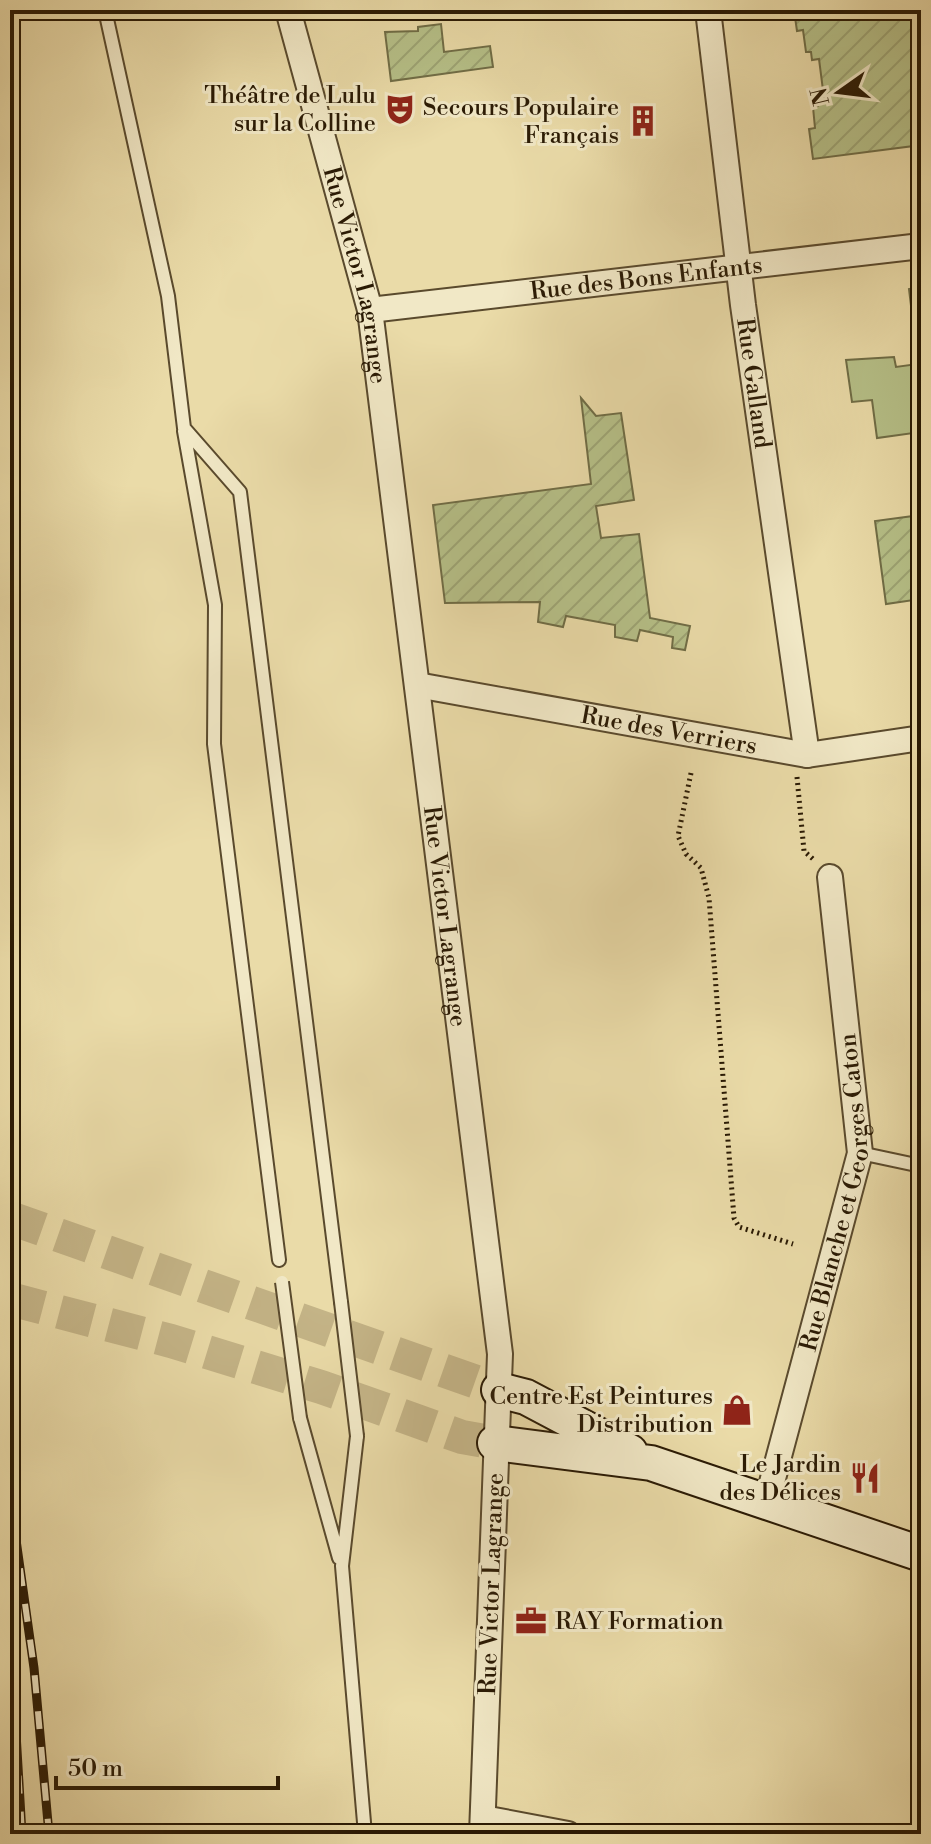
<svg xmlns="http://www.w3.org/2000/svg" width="931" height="1844" font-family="'Libre Bodoni',serif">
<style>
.green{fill:#b6c088;stroke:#706d46;stroke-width:2}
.garden{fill:url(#garden-furrows);stroke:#706d46;stroke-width:2}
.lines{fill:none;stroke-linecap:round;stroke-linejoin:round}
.secondary-tunnel{stroke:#c4b487;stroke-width:34;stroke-dasharray:34 17;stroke-linecap:butt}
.lane-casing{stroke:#5a4a2d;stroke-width:16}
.street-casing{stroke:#5a4a2d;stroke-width:28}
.secondary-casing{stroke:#2a1a04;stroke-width:38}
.path{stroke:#2a1a04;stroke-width:5;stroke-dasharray:2 4;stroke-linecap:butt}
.lane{stroke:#f1e8c6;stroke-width:12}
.street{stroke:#f1e8c6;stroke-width:24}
.secondary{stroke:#f1e8c6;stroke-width:34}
.rail-casing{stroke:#2a1a04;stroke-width:9}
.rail{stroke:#f1e8c6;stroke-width:6;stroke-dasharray:18;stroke-linecap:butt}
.lane-bridge-casing{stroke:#5a4a2d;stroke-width:16;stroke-linecap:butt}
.lane-bridge{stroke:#f1e8c6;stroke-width:12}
.labels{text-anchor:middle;stroke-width:6;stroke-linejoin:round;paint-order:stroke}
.poi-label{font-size:24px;fill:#2a1a04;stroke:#f1e8c6;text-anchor:end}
.street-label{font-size:24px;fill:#2a1a04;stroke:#f1e8c6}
</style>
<defs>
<pattern id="garden-furrows" width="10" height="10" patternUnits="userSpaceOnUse" patternTransform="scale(2)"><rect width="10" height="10" fill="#b6c088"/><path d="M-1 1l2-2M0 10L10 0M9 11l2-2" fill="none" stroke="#9da474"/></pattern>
</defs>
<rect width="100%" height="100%" fill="#eadba8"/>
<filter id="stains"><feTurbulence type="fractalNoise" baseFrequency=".0025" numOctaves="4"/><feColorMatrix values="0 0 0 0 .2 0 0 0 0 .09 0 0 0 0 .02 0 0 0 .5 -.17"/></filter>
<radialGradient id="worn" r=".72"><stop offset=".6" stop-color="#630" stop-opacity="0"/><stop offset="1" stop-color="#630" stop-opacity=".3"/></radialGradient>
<path class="green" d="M921,287v145l-44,6 -5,-38 -20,2 -6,-42 48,-3 2,10 22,-3 -9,-75z"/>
<path class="garden" d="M794,10h127v135l-108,14 -4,-30 6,-1 -2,-21 5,-1 -1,-6 7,-2 -5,-39 -7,1 -1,-8h-5l-3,-22 -6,1z
M441,24l3,28 46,-6 3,21 -102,14 -6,-49 33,-1v-4z
M581,398l15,18 25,-3 13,87 -38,6 5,32 38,-4 11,84 40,8 -5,24 -13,-2 1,-11 -33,-7 -3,11 -22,-4v-12l-49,-9 -3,11 -25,-5 2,-20 -95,1 -12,-98 158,-21z
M921,515v84l-35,5 -11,-83z"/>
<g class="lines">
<path class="secondary-tunnel" d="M10,1218l489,172
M10,1299l161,42 150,46 141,50 33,6"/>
<defs>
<path id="lane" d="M105,10l63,286 16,132 56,64 101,810
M184,431l31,174 -1,139 65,516
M860,1153l61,13
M300,1418l39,140
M357,1436l-15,130 23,268"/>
<g id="street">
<path id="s1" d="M288,10l82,300 130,1044 -18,480"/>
<path id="s2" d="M708,10l35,295 64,450"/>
<path id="s3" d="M370,310l551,-64"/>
<path id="s4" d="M417,685l390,70 114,-17"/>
<path id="s5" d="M767,1501l93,-348 -30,-276"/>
<path d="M483,1818l85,16"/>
</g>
<path id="secondary" d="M499,1390l27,7 104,55
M495,1443l156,20 270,91"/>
</defs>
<use href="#lane" class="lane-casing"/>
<use href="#street" class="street-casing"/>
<use href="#secondary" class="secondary-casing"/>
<path class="path" d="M691,773l-13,63 8,18 15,14 8,30 25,320 5,9 54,17
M797,777l7,74 9,8"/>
<use href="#lane" class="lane"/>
<use href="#street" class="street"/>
<use href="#secondary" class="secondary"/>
<defs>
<path id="rail" d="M10,1497l24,171 15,166
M10,1632l12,202"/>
</defs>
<use href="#rail" class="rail-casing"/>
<use href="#rail" class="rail"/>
<defs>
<path id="lane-bridge" d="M282,1282l18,136
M341,1302l16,134"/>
</defs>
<use href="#lane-bridge" class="lane-bridge-casing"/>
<use href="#lane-bridge" class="lane-bridge"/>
</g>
<defs>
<symbol id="theatre-bare" viewBox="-9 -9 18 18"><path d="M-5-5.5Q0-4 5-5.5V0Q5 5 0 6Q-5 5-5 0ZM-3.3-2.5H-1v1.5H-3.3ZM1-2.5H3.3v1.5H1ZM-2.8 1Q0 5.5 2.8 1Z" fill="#8f2418" stroke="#f1e8c6" stroke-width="2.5" paint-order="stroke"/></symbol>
<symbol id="building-bare" viewBox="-9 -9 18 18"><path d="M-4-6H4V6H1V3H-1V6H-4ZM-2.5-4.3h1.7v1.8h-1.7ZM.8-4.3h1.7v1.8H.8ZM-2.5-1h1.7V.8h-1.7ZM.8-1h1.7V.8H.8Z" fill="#8f2418" stroke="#f1e8c6" stroke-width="2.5" paint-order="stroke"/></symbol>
<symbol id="shop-bare" viewBox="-9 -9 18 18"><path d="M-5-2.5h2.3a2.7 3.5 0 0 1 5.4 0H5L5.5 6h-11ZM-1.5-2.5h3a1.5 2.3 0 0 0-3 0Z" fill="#8f2418" stroke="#f1e8c6" stroke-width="2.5" paint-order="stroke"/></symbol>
<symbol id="restaurant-bare" viewBox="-9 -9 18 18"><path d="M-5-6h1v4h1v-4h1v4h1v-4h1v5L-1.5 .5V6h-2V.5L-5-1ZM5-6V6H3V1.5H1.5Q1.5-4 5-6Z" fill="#8f2418" stroke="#f1e8c6" stroke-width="2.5" paint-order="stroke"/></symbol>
<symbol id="office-bare" viewBox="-9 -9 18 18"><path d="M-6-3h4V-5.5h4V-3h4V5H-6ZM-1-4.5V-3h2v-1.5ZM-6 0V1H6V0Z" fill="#8f2418" stroke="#f1e8c6" stroke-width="2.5" paint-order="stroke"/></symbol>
</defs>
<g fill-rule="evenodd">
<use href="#theatre-bare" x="378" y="87" width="44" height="44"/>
<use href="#building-bare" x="621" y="99" width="44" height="44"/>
<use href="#shop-bare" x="715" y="1388" width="44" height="44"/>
<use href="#restaurant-bare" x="843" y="1456" width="44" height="44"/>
<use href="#office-bare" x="509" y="1599" width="44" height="44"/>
</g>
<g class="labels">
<g class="poi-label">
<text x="376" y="103">Théâtre de Lulu<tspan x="376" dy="28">sur la Colline</tspan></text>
<text x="619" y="115">Secours Populaire<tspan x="619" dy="28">Français</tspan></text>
<text x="713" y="1404">Centre Est Peintures<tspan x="713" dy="28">Distribution</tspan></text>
<text x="841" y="1472">Le Jardin<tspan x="841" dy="28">des Délices</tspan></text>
<text x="555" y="1629" text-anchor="start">RAY Formation</text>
</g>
<g class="street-label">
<text dy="8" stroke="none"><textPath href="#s1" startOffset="274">Rue Victor Lagrange</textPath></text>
<text dy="8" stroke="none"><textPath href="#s3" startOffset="278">Rue des Bons Enfants</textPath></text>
<text dy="8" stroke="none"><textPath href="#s2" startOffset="376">Rue Galland</textPath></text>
<text dy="8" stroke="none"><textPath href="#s4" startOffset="256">Rue des Verriers</textPath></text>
<text dy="8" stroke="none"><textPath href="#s1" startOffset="922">Rue Victor Lagrange</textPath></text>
<text dy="8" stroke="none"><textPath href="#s5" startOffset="318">Rue Blanche et Georges Caton</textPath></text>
<text transform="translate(491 1584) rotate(-88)" y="8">Rue Victor Lagrange</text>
</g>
</g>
<rect width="931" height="1844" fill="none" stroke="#eadba8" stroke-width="40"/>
<rect x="12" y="12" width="907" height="1820" fill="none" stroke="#2a1a04" stroke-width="4"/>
<rect x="20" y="20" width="891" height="1804" fill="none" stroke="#2a1a04" stroke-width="2"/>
<g transform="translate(839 92) rotate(256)" stroke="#f1e8c6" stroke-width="6" paint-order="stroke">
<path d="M0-6L14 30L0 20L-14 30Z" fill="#2a1a04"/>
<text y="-12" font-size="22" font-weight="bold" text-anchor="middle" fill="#2a1a04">N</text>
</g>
<path d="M56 1776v12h222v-12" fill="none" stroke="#2a1a04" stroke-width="4"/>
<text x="68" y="1776" font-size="24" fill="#2a1a04" stroke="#f1e8c6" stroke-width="6" paint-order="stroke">50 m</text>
<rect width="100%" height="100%" filter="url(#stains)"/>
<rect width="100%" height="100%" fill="url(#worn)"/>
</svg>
